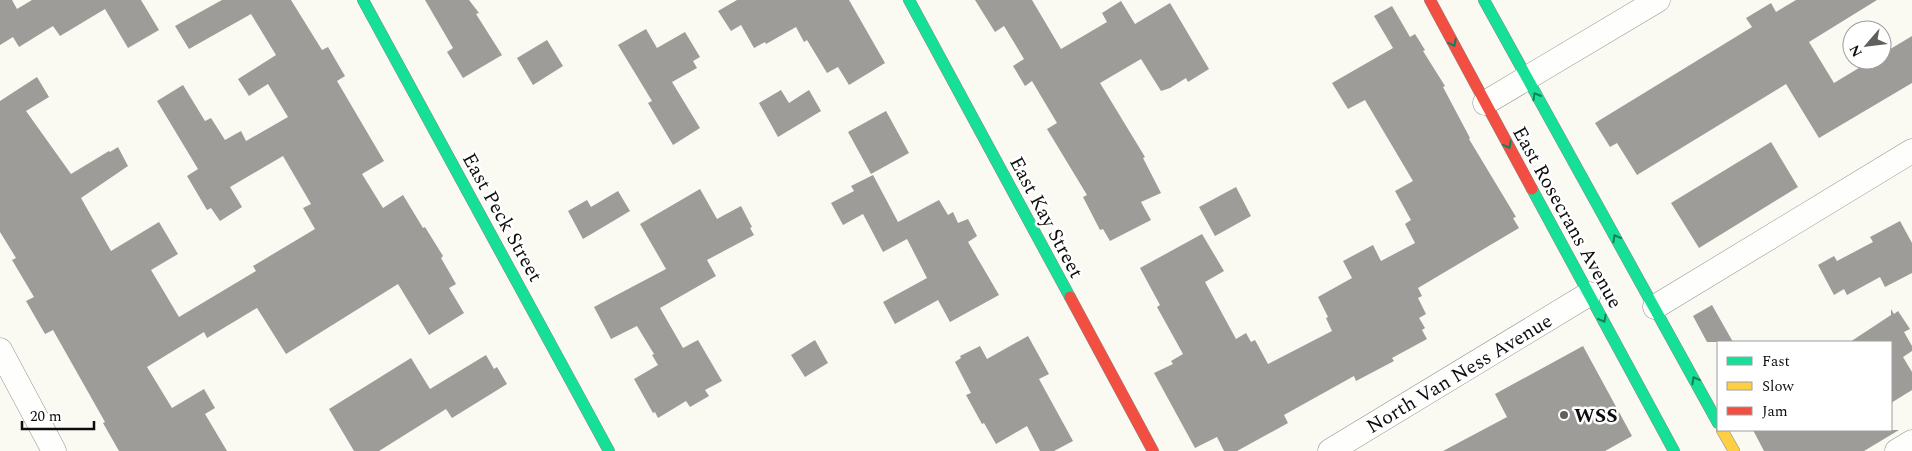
<svg xmlns="http://www.w3.org/2000/svg" width="1912" height="451" font-family="Spectral,serif">
<style>
.building{fill:#9d9c98}
.lines{fill:none;stroke-linecap:round;stroke-linejoin:round}
.street-casing{stroke:#949390;stroke-width:25}
.fast-casing{stroke:#8a8a87;stroke-width:12}
.slow-casing{stroke:#8a8a87;stroke-width:12}
.jam-casing{stroke:#8a8a87;stroke-width:12}
.street{stroke:#fefefd;stroke-width:24}
.fast{stroke:#16e098;stroke-width:11}
.slow{stroke:#ffcf43;stroke-width:11}
.jam{stroke:#f24e42;stroke-width:11}
.oneway{stroke:#128159}
.poi-dot{fill:#60605d;stroke:#fff;stroke-width:2}
.labels{text-anchor:middle;stroke-width:5;stroke-linejoin:round;paint-order:stroke}
.street-label{font-size:20px;fill:#0d0d0d;stroke:#fff}
.poi-label{font-size:20px;font-weight:bold;fill:#0d0d0d;stroke:#fff;text-anchor:start}
</style>
<rect width="100%" height="100%" fill="#faf9f2"/>
<path class="building" d="M0,0h12l5,9 15,-9h109l18,30 -31,18 -23,-39 -45,27 -7,-10 -34,21 -6,-10 -13,8z
M222,0h69l31,50 6,-3 17,29 -8,5 47,80 -22,13 21,34 20,-13 20,33 2,-1 18,29 -2,2 15,26 -7,4 15,25 -35,22 -31,-51 -112,70 -29,-46 -50,30 -3,-6 -57,35 25,41 32,-19 11,19 -10,6 22,37h-108l-16,-28 2,-1 -52,-92 -8,4 -19,-33 8,-4 -22,-37 4,-2 -16,-26v-131l37,-24 12,20 -23,14 45,63 38,-23 1,1 8,-5 10,19 -47,32 30,53 48,-29 19,32 -27,16 28,47 77,-46 -3,-5 62,-37 -12,-21 8,-4 -28,-48 -53,31 12,20 -22,14 -9,-13 -4,2 -20,-34 11,-7 -41,-68 26,-16 22,36 6,-3 14,22 16,-9 5,10 42,-24 -20,-33 -19,12 -11,-17 38,-24 -25,-41 -62,35 -14,-23z
M425,0h44l10,13 -3,1 26,41 -39,23 -16,-26 6,-4z
M737,0h112l36,63 -36,22 -11,-18 -11,6 -20,-33 -3,2 -8,-15 -30,17 -1,-2 -11,6 -13,-23 -10,6 -13,-20z
M975,0h57l29,49 46,-27 -5,-9 19,-12 14,23 35,-21 39,66 -21,13 -2,-4 -16,10 -9,3 -20,-32 -41,24 45,74 -2,1 18,35 -20,9 10,18 -41,21 -7,-12 -3,1 -17,-33 4,-2 -40,-66 10,-6 -25,-42 -7,5 -12,-20 11,-7 -20,-33 -9,6z
M1796,0h81l-68,42 25,41 38,-23h10v-6l30,-18v47l-93,55 -33,-54 -149,91 -20,-32 -7,4 -15,-24 157,-96 -6,-9 25,-15 5,9z
M1392,6l18,31 5,-3 10,16 -2,1 22,35 -2,1 27,51 -1,1 47,78 -3,1 6,10 -101,60 4,8 -4,2 8,16 -7,4 6,10 -3,2 5,9 -35,19 2,3 -38,20 -2,-5 -70,39 4,8 -51,28h-13l-7,-14 -22,11 -41,-75 19,-9 -2,-3 12,-7 -26,-47 3,-2 -20,-37 62,-34 22,37 -19,11 31,57 10,-6 5,9 4,-2 13,24 64,-33 -6,-13 2,-1 -10,-20 34,-19 -9,-17 30,-16 8,16 34,-18 -10,-19 6,-4 -16,-29 18,-10 -48,-81 -17,9 -16,-26 61,-35 -19,-32z
M646,29l11,19 28,-16 15,25 -7,4 4,7 -25,14 28,46 -27,17 -25,-42 4,-2 -34,-56z
M547,40l16,26 -30,19 -16,-27z
M781,90l8,13 20,-13 12,21 -43,26 -19,-34z
M886,111l23,42 -38,21 -23,-42z
M1771,142l27,45 -99,61 -28,-45z
M873,175l25,47 41,-22 9,15 5,-3 5,11 10,-4 9,17 -9,6 31,53 -49,27 -12,-22 -43,24 -12,-22 44,-24 -20,-39 -24,13 -20,-38 -20,11 -12,-22 23,-12 -3,-5z
M1236,187l15,29 -36,20 -16,-29z
M700,189l17,30 24,-13 11,21 -2,1 4,7 -47,25 9,16 -56,32 23,40 15,-8 24,41 -17,9 4,6 -19,11 -4,-6 -28,17 -3,-6 -2,1 -19,-34 24,-14 -6,-10 2,-1 -17,-28 -26,13 -17,-32 72,-38 -26,-45z
M618,191l12,20 -47,28 -15,-28 19,-11 4,7z
M1900,221l12,22v30l-27,14 -5,-10 -33,18 -3,-6 -10,6 -16,-30 16,-9 3,5 36,-19 -3,-5z
M1712,305l21,37h-26l-14,-26z
M1891,309l3,5 4,-3 12,18 -6,3 8,14v5l-9,6 9,15v18l-21,13v-61h-41l41,-27z
M1028,336l21,38 -10,5 34,62 -19,10h-14l-13,-25 -31,18 -12,-21 -2,1 -16,-29 5,-2 -16,-31 6,-4 -1,-2 20,-10 7,13z
M815,340l13,23 -23,14 -14,-22z
M1583,346l49,90 -27,15h-162l64,-34 -12,-23z
M486,355l8,14 3,-2 10,17 -55,34 -6,-9 -67,42h-25l-25,-42 82,-51 19,31z
M1753,430h146l-35,21h-100z"/>
<g class="lines">
<defs>
<path id="street" d="M1485,103l173,-103
M1655,307l257,-156
M0,350l54,101
M1330,451l259,-157
M1897,451l15,-9"/>
<path id="fast" d="M363,0l246,451
M909,0l161,297
M1484,0l234,423
M1532,189l142,262"/>
<path id="slow" d="M1722,430l12,21"/>
<path id="jam" d="M1430,0l102,189
M1070,297l83,154"/>
</defs>
<use href="#street" class="street-casing"/>
<use href="#fast" class="fast-casing"/>
<use href="#slow" class="slow-casing"/>
<use href="#jam" class="jam-casing"/>
<use href="#street" class="street"/>
<use href="#fast" class="fast"/>
<use href="#slow" class="slow"/>
<use href="#jam" class="jam"/>
</g>
<defs><path id="oneway-chevron" d="M-2-3.5L2.5 0L-2 3.5" fill="none" stroke-width="1.6" stroke-linecap="round" stroke-linejoin="round" transform="scale(1.25)"/></defs>
<g class="oneway">
<use href="#oneway-chevron" transform="translate(1453 43) rotate(62)"/>
<use href="#oneway-chevron" transform="translate(1536 96) rotate(-120)"/>
<use href="#oneway-chevron" transform="translate(1508 145) rotate(61)"/>
<use href="#oneway-chevron" transform="translate(1616 238) rotate(-119)"/>
<use href="#oneway-chevron" transform="translate(1603 319) rotate(61)"/>
<use href="#oneway-chevron" transform="translate(1695 380) rotate(-119)"/>
</g>
<circle class="poi-dot" cx="1564" cy="415" r="5"/>
<g class="labels">
<g class="street-label">
<text transform="translate(503 217) rotate(61)" y="7">East Peck Street</text>
<text transform="translate(1047 217) rotate(62)" y="7">East Kay Street</text>
<text transform="translate(1568 217) rotate(61)" y="7">East Rosecrans Avenue</text>
<text transform="translate(1459 373) rotate(-31)" y="7">North Van Ness Avenue</text>
</g>
<g class="poi-label">
<text x="1574" y="422">WSS</text>
</g>
</g>
<rect x="1717" y="341" width="175" height="90" fill="#ffffff" stroke="#9e9e9e"/>
<rect x="1727" y="357" width="25" height="8" fill="#16e098" stroke="#9e9e9e"/>
<text x="1762" y="366" font-size="15" fill="#0d0d0d">Fast</text>
<rect x="1727" y="382" width="25" height="8" fill="#ffcf43" stroke="#9e9e9e"/>
<text x="1762" y="391" font-size="15" fill="#0d0d0d">Slow</text>
<rect x="1727" y="407" width="25" height="8" fill="#f24e42" stroke="#9e9e9e"/>
<text x="1762" y="416" font-size="15" fill="#0d0d0d">Jam</text>
<g transform="translate(1867 45) rotate(242)"><circle r="24" fill="#ffffff" stroke="#9e9e9e"/>
<path d="M0-4L9 19L0 12L-9 19Z" fill="#60605d"/>
<text y="-8" font-size="14" font-weight="bold" text-anchor="middle" fill="#0d0d0d">N</text>
</g>
<path d="M22 421v8h72v-8" fill="none" stroke="#0d0d0d" stroke-width="2.5"/>
<text x="30" y="421" font-size="15" fill="#0d0d0d" stroke="#ffffff" stroke-width="4" paint-order="stroke">20 m</text>
</svg>
